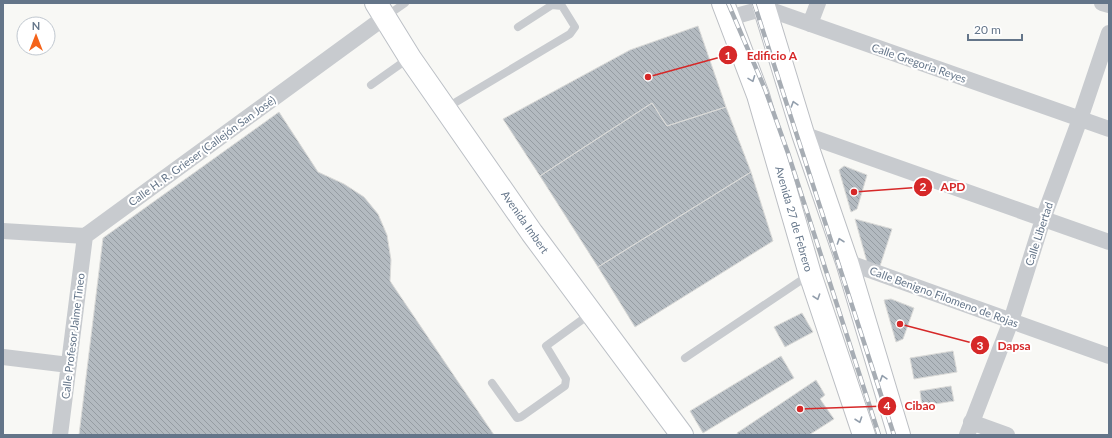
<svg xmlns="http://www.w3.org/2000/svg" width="1112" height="438" font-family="Lato,sans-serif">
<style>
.building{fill:url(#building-back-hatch);stroke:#dadad8}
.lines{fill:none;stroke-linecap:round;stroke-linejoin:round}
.secondary-casing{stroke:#bcc0c6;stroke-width:24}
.primary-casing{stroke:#bbbec3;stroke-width:24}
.service{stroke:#c8cbcf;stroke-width:8}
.minor{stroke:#c8cbcf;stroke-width:16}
.secondary{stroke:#fff;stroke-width:22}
.primary{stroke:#fff;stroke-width:22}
.rail-casing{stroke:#a7adb4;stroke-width:4.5}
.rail{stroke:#fff;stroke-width:3;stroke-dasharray:9;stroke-linecap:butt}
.oneway{stroke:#929eac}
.labels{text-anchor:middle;stroke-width:4;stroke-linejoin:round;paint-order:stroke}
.street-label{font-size:11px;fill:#647589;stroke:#fff}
.leader{fill:none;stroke:#d62828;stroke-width:1.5}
.callout-dot{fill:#d62828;stroke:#fff;stroke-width:1.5}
.mark-label{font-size:12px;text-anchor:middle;font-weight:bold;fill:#fff}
.callout-label{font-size:12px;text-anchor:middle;font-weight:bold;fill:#d62828;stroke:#fff;stroke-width:4;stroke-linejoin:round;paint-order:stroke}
</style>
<defs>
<pattern id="building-back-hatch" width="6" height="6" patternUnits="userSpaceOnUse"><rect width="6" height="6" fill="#b3bac0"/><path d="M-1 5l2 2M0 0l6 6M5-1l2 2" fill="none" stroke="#959ca2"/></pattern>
</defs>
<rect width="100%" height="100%" fill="#f8f8f5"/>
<path class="building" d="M698,26l28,81 -59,19 -15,-23 -112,73 -37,-57 127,-69z
M652,103l15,23 59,-19 25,65 -153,95 -58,-91z
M279,112l39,60 26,12 20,13 14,17 9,21 4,25 -1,21 104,154h-415l24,-197z
M844,166l23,9 -10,34 -6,3 -12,-42z
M751,172l22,69 -138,86 -37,-60z
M855,219l37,10 -13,40h-10z
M891,299l23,9 -11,31 -7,3 -12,-42z
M802,313l11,19 -28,15 -11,-20z
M953,351l4,21 -43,7 -4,-21z
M781,356l13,22 -91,55 -13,-22z
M816,380l9,15 -5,4 14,20 -25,16h-71l-1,-2z
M951,386l3,15 -32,5 -2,-15z"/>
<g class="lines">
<defs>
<path id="secondary" d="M376,3l34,55 122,175 150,202"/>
<path id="primary" d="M723,3l35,92 52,179 54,161
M763,3l40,131 44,128 52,173"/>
</defs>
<use href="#secondary" class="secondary-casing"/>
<use href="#primary" class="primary-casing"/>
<path class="service" d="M385,17l20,-14
M371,85l38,-27
M446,108l124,-74 5,-7 -13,-21 -10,-1 -34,22
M685,358l124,-83
M492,383l25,35 4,-1 44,-31 1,-7 -20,-33 44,-32"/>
<path class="minor" d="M1102,3l7,2
M729,18l36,-10 344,121
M810,24l8,-21
M803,134l306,108
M3,231l82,5 300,-219
M847,262l262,94
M3,357l66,8
M971,422l36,13
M60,435l25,-199
M967,435l44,-114 32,-102 37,-100 29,-86"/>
<use href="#secondary" class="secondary"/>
<use href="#primary" class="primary"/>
<defs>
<path id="rail" d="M728,3l37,86 23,64 91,282
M754,3l140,432"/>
</defs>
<use href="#rail" class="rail-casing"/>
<use href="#rail" class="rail"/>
</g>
<defs><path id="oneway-chevron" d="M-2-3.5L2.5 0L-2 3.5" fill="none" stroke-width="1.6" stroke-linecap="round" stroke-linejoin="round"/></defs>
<g class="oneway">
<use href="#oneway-chevron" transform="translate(752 79) rotate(69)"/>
<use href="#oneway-chevron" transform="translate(794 104) rotate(-107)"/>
<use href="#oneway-chevron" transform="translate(840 241) rotate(-109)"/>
<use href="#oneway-chevron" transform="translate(817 297) rotate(71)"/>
<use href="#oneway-chevron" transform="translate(883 378) rotate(-107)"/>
<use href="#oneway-chevron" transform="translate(859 420) rotate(71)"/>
</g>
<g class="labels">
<g class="street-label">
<text transform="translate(919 63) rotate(19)" y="4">Calle Gregoria Reyes</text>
<text transform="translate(202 151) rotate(-36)" y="4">Calle H. R. Grieser (Callejón San José)</text>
<text transform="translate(794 219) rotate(74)" y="4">Avenida 27 de Febrero</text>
<text transform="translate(525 222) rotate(55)" y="4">Avenida Imbert</text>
<text transform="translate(1039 234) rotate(-72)" y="4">Calle Libertad</text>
<text transform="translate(944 297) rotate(20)" y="4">Calle Benigno Filomeno de Rojas</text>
<text transform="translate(73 336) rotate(-83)" y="4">Calle Profesor Jaime Tineo</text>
</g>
</g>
<path class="leader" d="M648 77L728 55M854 192L923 187M900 324L980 345M800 409L887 406"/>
<g class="callout-dot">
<circle cx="648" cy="77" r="4"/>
<circle cx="854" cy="192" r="4"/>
<circle cx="900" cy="324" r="4"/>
<circle cx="800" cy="409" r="4"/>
<circle cx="728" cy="55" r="10"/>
<circle cx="923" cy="187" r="10"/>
<circle cx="980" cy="345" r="10"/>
<circle cx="887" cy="406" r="10"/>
</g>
<g class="mark-label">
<text x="728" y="60">1</text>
<text x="923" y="191">2</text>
<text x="980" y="350">3</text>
<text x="887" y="410">4</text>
</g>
<g class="callout-label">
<text x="772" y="60">Edificio A</text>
<text x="953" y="191">APD</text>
<text x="1014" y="350">Dapsa</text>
<text x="920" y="410">Cibao</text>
</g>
<rect width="1112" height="438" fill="none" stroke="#647589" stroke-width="8"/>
<g transform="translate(36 36)"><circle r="19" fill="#ffffff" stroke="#c1c8d0"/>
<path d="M0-3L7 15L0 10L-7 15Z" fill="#f4631a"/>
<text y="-6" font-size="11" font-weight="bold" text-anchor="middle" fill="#647589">N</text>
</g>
<path d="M968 34v6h54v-6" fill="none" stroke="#647589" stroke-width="2"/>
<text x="974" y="34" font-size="12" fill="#647589" stroke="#ffffff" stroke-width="3" paint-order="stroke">20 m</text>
</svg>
